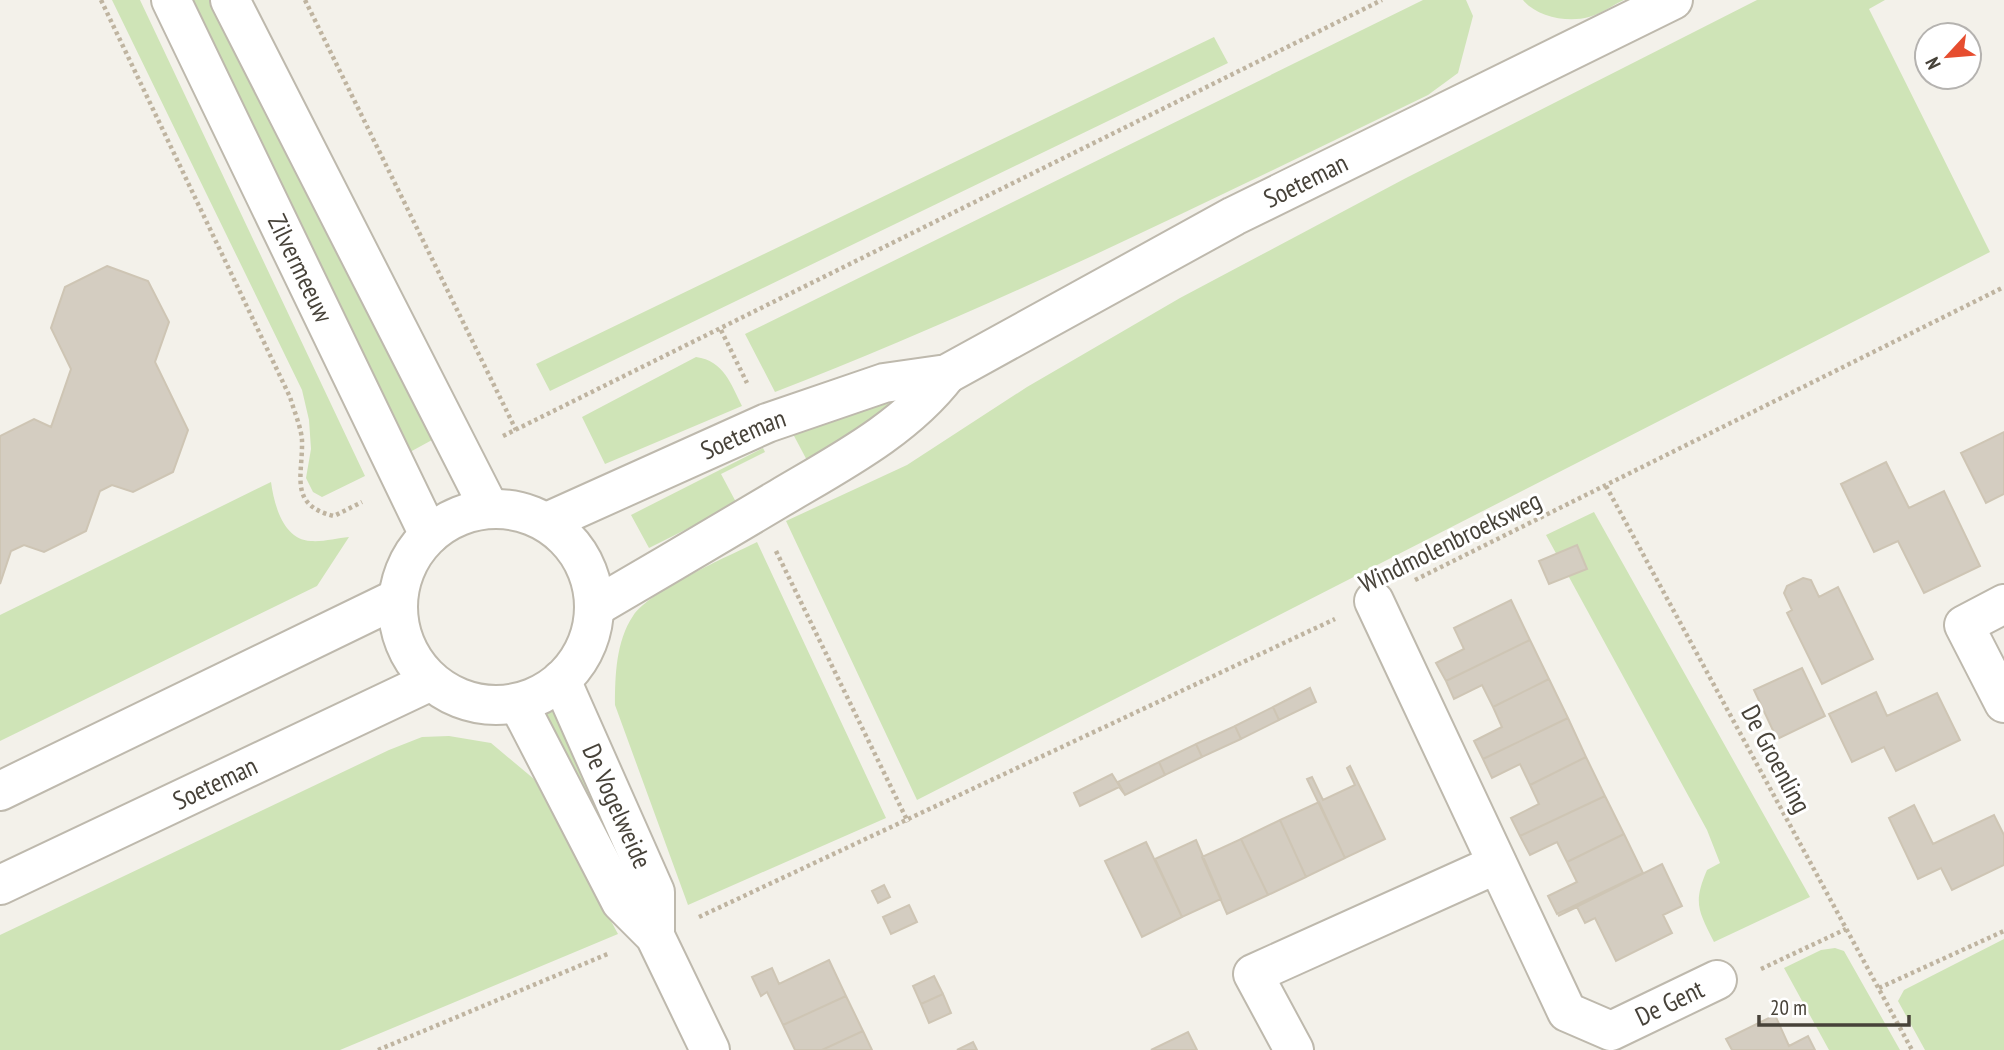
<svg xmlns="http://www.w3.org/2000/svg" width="2004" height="1050" font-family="'PT Sans Narrow',sans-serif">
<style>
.green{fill:#cfe4b7}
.building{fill:#d4cdc1;stroke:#cec5b4;stroke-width:2}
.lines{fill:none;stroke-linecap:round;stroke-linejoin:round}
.minor-casing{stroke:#beb9ad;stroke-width:42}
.tertiary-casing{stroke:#beb9ad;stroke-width:42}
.path{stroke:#bfb4a0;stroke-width:4.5;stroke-dasharray:3.5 3.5;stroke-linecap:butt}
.minor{stroke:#fff;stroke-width:38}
.tertiary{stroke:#fff;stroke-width:38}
.labels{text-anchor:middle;stroke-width:6;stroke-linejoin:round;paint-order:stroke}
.street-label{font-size:26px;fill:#474239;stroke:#fff}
</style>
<rect width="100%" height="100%" fill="#f3f1ea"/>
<path class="green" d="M112,0h28l225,476 -43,21 -9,-5 -7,-14 5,-29 -2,-29 -7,-30z
M188,0h27l217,440 -22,12z
M1423,0h43l7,16 -15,57 -30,22c-215,104 -430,211 -653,297l-30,-58z
M1523,0h101c-11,5 -23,14 -35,17 -21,6 -52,0 -66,-17z
M1757,0h128l-16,9 121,243 -1073,548 -131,-279 121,-56 120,-78 153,-89 226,-120z
M1214,37l14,26 -678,328 -14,-27z
M696,357c28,4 35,27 46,49l-137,58 -23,-47z
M887,399l4,12 -81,55 -17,-32z
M763,448l2,4 -44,22 16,30 -88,44 -18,-33z
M271,482c3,22 12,58 40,59 12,1 26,-3 38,-4l-32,49 -317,155v-126z
M1594,512l216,385 -96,45c-16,-32 -21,-39 -7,-72l13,-7 -13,-33 -161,-295z
M757,542l129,276 -198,87 -73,-200c0,-29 1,-64 18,-89 17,-26 94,-59 124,-74z
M554,705l96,211 -108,-204z
M449,736l42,7 43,36 84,155 -278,116h-340v-115l389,-185 33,-13z
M2004,939v111h-79l-27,-49 6,-11z
M1835,948l9,3 56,99h-71l-45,-82 37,-18z"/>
<path class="building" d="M107,266l41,15 21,41 -14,40 33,68 -15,42 -40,20 -21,-7 -12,6 -14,40 -42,21 -20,-7 -13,6 -11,33v-148l34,-17 17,8 20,-58 -20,-41 14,-41z
M2004,432v62l-18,9 -25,-50z
M1886,462l23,46 35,-17 36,75 -56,27 -26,-52 -24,11 -33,-68z
M1577,545l10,24 -38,15 -10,-23z
M1803,578l8,2 8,17 19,-10 35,72 -51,25 -35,-71 5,-3 -8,-17 3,-7z
M1511,600l19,40 -84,41 -10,-18 28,-14 -10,-21z
M1530,640l19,39 -56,28 -11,-22 -28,14 -8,-18z
M1802,668l23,48 -48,23 -23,-49z
M1549,679l19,39 -85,41 -9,-18 28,-14 -9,-20z
M1310,688l6,14 -37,18 -6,-13z
M1876,692l11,24 50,-23 23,47 -64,31 -12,-24 -32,15 -23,-48z
M1273,707l6,13 -38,19 -6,-13z
M1568,718l18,39 -56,28 -10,-21 -28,14 -9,-19z
M1235,726l6,13 -39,18 -6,-13z
M1196,744l6,13 -37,18 -6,-13z
M1586,757l19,39 -85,40 -9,-18 28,-14 -9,-19z
M1159,762l6,13 -40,20 -7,-13z
M1350,766l35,73 -40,19 -38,-79 5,-2 11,23 32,-15 -8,-17z
M1112,774l13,21 -6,-8 -39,19 -6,-13z
M1605,796l19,38 -57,28 -10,-20 -27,13 -10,-19z
M1319,802l26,56 -39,19 -26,-57z
M1914,805l19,39 61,-29 10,20v30l-52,25 -11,-22 -23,11 -29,-61z
M1280,820l26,57 -38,18 -27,-56z
M1624,834l19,39 -86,41 -9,-18 29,-14 -10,-20z
M1241,839l27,56 -41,19 -25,-57z
M1196,840l25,59 -39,18 -27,-58z
M1146,842l36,75 -40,20 -37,-76z
M1662,864l20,42 -19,9 9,18 -56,28 -21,-43 -10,5 -8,-16 -19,9z
M884,885l6,12 -12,6 -6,-12z
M909,905l8,17 -26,12 -8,-17z
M829,960l17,36 -63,29 -16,-33 -6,4 -9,-19 20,-9 7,16z
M934,976l9,18 -22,10 -8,-18z
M943,994l8,19 -22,10 -8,-19z
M846,996l17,35 -41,19h-27l-12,-25z
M1775,1015l14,31 19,-10 7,14h-83l-6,-11z
M863,1031l9,19h-50z
M1188,1032l9,18h-46z
M973,1042l4,8h-20z"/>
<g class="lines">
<defs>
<g id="minor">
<path id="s1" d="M171,0l258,535"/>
<path d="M230,0l259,508"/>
<path id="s2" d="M1374,601l193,411 44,19 106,-51"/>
<path d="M2004,604l-40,21 40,78"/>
<path id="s3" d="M561,680l94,212v44"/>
<path d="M518,703l103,199 34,34 55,114"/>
<path d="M1294,1050l-41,-76 244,-110"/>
</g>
<g id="tertiary">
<circle cx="496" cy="607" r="98"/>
<path id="s4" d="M547,522l220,-99 117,-40 63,-9 287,-158 439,-216"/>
<path d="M595,607c62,-36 123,-72 185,-109 59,-35 125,-69 167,-124"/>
<path d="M0,791l398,-193"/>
<path id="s5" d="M0,885l431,-204"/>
</g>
</defs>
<use href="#minor" class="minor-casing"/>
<use href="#tertiary" class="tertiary-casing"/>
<path class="path" d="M101,0l189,397c4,14 11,30 12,43 1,36 -14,65 32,76l28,-14
M305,0l211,430
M721,330l26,53
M503,436l879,-436
M1606,486l306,564
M776,551l132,271
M1415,580l589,-293
M699,917l636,-298
M1761,969l85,-40
M1879,988l125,-57
M378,1050l232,-97"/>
<use href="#minor" class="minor"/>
<use href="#tertiary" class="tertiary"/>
</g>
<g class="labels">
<g class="street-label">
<text dy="9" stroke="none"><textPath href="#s4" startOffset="836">Soeteman</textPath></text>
<text dy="9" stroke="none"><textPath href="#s1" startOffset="298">Zilvermeeuw</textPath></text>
<text dy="9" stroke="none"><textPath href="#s4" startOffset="215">Soeteman</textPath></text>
<text transform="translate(1450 542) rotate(-26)" y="9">Windmolenbroeksweg</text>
<text transform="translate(1776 759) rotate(62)" y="9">De Groenling</text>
<text dy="9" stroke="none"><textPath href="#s5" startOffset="238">Soeteman</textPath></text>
<text dy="9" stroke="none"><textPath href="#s3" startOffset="138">De Vogelweide</textPath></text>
<text dy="9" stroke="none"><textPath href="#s2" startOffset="567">De Gent</textPath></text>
</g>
</g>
<g transform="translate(1948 56) rotate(244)"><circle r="33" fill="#ffffff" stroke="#b5b3b0" stroke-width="2"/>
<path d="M0-5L12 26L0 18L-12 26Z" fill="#e64d2f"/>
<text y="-10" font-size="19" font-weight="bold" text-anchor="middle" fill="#474239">N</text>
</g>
<path d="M1759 1015v10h150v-10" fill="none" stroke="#474239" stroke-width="3.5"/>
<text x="1770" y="1015" font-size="21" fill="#474239" stroke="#ffffff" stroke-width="5" paint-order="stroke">20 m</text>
</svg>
